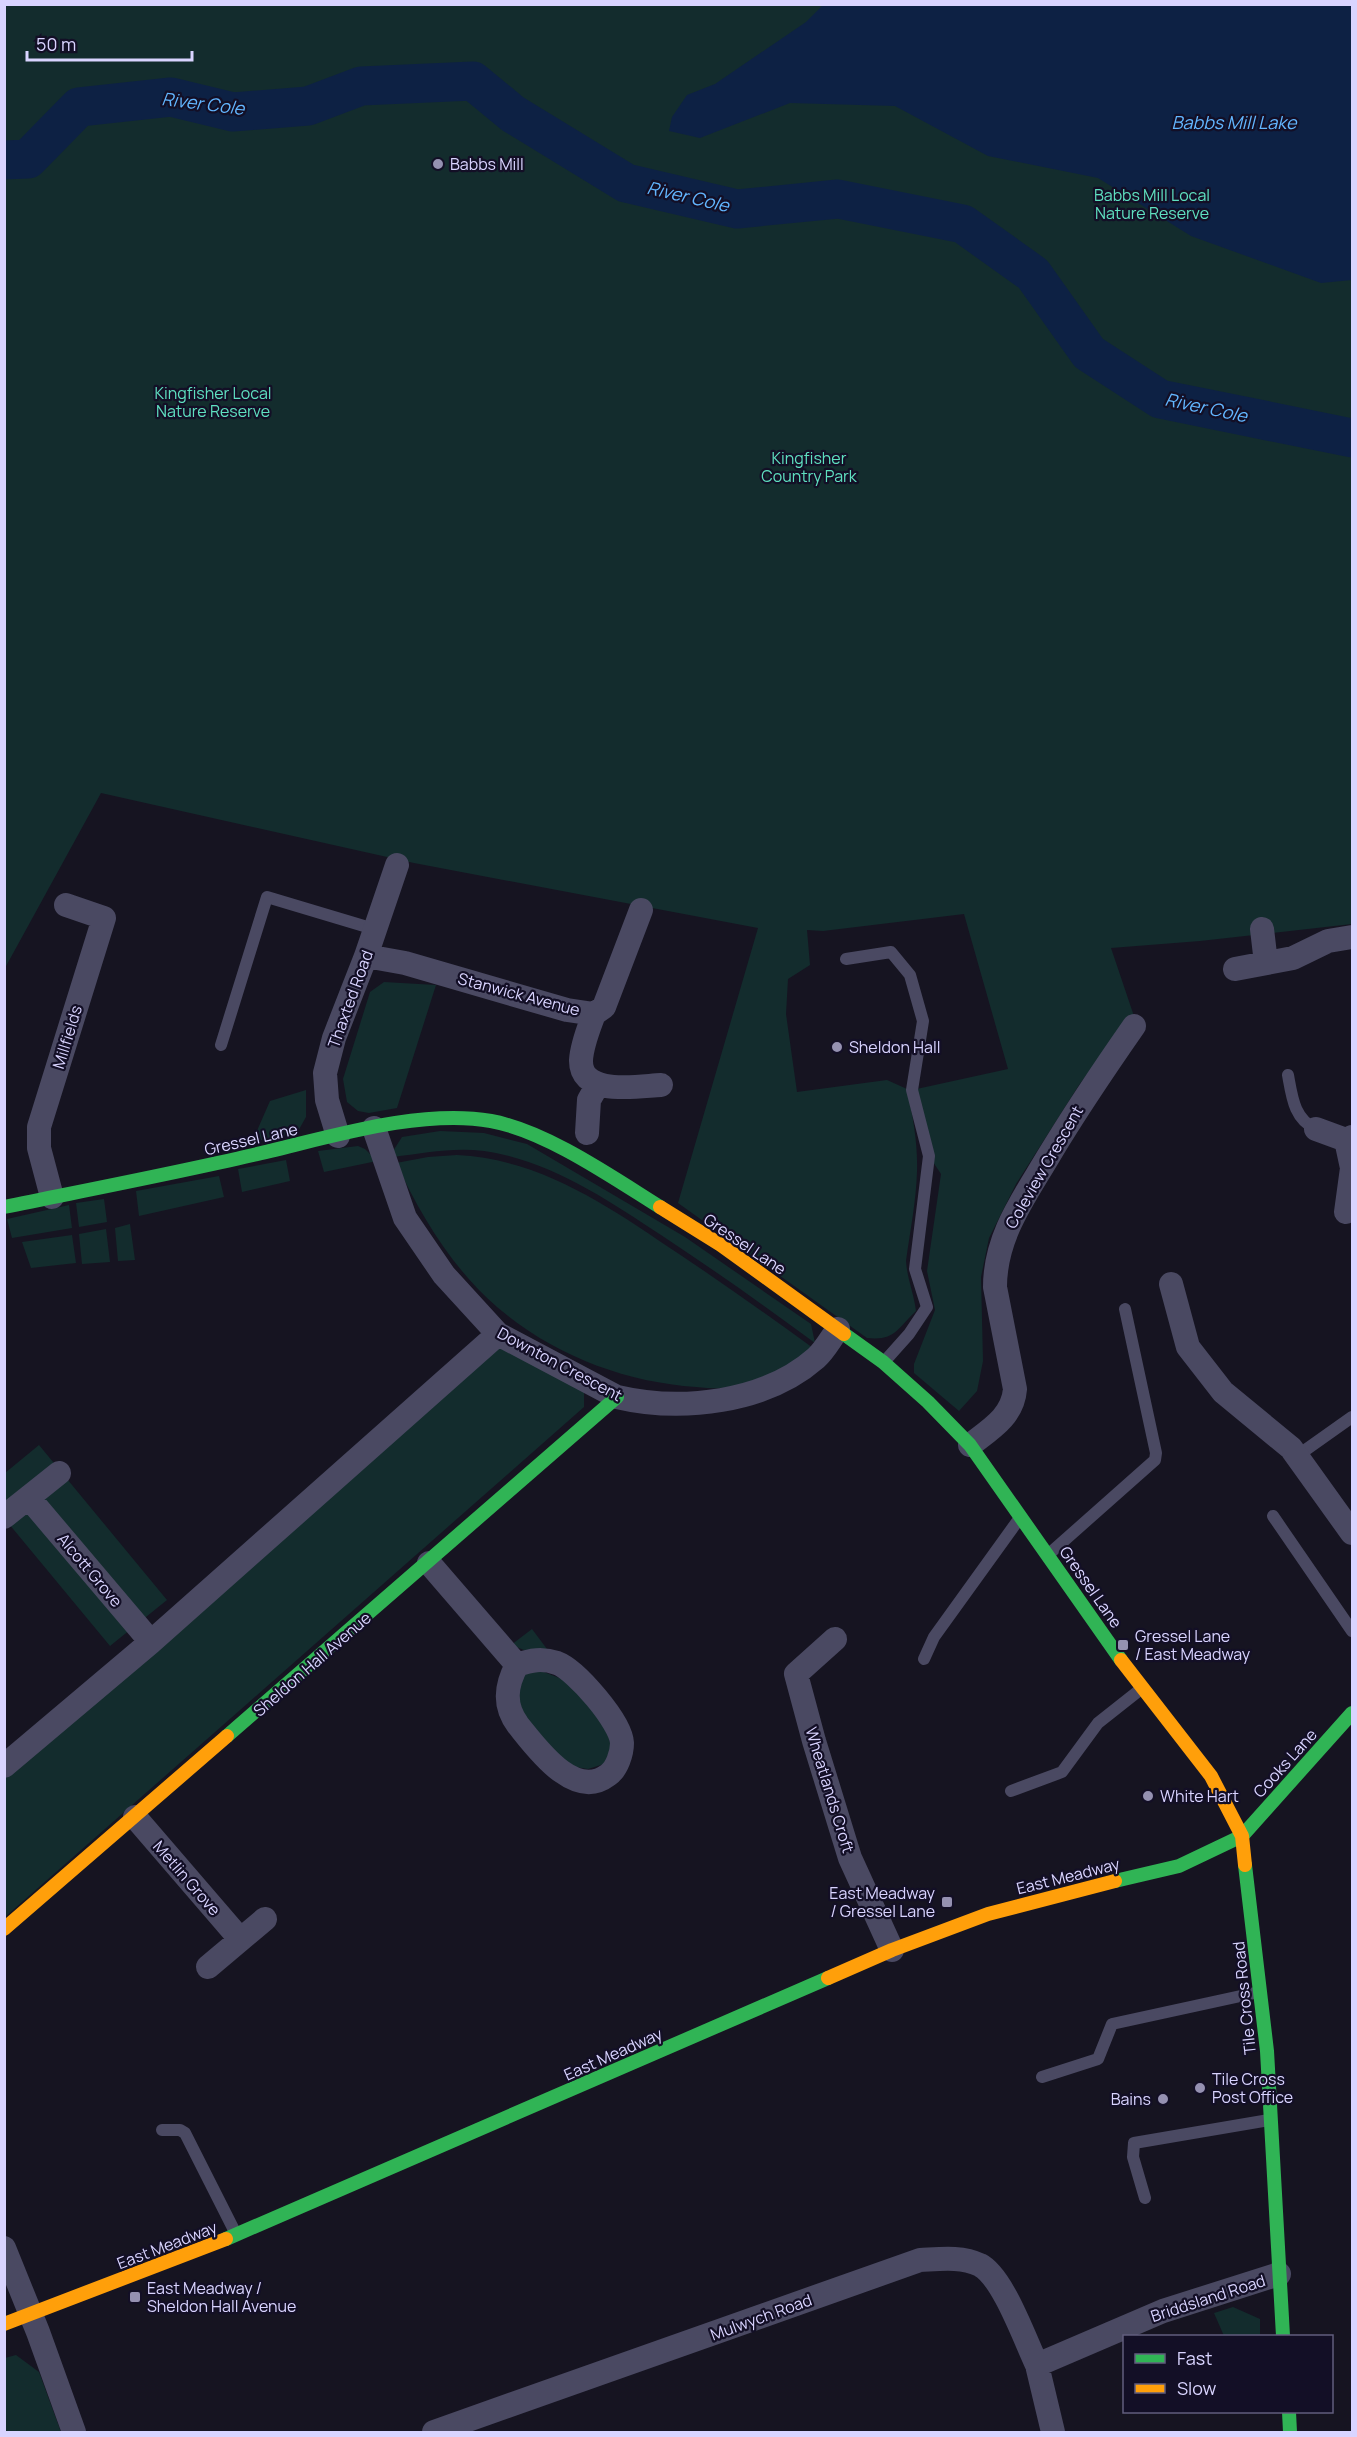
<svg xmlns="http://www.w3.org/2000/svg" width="1357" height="2437" font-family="Manrope,sans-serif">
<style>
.green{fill:#132c2d}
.water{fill:#0d2144}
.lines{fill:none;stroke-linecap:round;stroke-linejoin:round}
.river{stroke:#0d2144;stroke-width:39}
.lane{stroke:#4a4962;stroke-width:12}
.street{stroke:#4a4962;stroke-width:24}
.fast{stroke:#30b455;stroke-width:14}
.slow{stroke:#ff9f0a;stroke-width:14}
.poi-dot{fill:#9591b1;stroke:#130f26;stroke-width:2}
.labels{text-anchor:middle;stroke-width:4.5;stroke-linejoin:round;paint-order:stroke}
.poi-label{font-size:16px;fill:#d9d4ff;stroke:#130f26;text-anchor:start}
.park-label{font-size:16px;fill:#5fe0c0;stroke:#130f26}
.street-label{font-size:16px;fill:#d9d4ff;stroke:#130f26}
.water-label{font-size:18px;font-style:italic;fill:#62b6ff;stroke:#130f26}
</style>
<rect width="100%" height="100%" fill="#161421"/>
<path class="green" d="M4,5h1348v919l-152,17 -89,7 26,77h-13l-45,60 -63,99 -27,54 -8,39 2,84 -6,30 -18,20 -45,-38v-9l21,-54 -8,-39 14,-97 -12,-18 -17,-66 96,-21 -44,-155 -141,17 -16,-1 3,35 -22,14 -2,35 11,78 90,-12 20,9c6,28 11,55 10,83 -1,30 -7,60 -11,89 1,17 8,33 10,50 -19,18 -21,30 -49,27l-189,-135 80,-275 -344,-65 -313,-70 -96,175z
M384,982l52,3 -39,123 -28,5 -11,-2 -11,-9 -4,-23 27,-87z
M306,1090v27l-9,16 -45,9 18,-41z
M440,1131l44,2 43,11 158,93 126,87 4,19c-50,-37 -101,-73 -154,-108 -53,-35 -112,-75 -177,-84 -30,-4 -61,2 -91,6v-6l9,-14z
M358,1146l7,3 12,12 -53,11 -6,-21z
M457,1155c85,4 154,53 222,99 45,30 90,62 134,94 -9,9 -19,14 -30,21 -9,4 -19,12 -28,15 -18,5 -40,5 -59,3 -72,-5 -143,-32 -199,-80 -45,-39 -76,-91 -101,-144l32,-6z
M286,1160l4,21 -48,11 -4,-23z
M219,1176l5,21 -85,19 -3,-25z
M104,1199l3,23 -28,5 -3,-24z
M69,1205l3,23 -60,10 -5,-19z
M130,1224l5,36 -17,1 -3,-33z
M106,1229l4,33 -28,2 -3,-30z
M72,1235l4,28 -45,5 -9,-26z
M498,1348h5l81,43v16l-579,510v-143z
M39,1445l128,155 -57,46 -101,-122 -4,3v-54z
M532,1629l15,20 -23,1 -13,-5z
M526,1672h18l28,11 36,47 3,19 -7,15 -16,5 -13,-2 -12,-7 -40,-45 -5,-19 1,-9z
M1233,2307l27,12v17h-36l-10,-23z
M16,2355l23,17 22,60h-56v-74z"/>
<path class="water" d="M824,4l528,1v275l-31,3 -130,-47 -93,-58 -110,-22 -93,-50 -105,-3 -90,35 -31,-7 3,-14 15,-22 28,-11 91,-62z"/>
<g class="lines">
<path class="river" d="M4,160l24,-1 51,-52 92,-10 62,15 75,-6 53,-20 112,-5 40,33 113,69 111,26 101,-10 125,25 70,50 56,79 71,46 192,39"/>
<path class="lane" d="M846,959l45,-7 19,23 13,46 -11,69 17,66 -14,113 12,38 -18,27 -25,28
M221,1045l46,-148 107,32
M1288,1075c4,22 6,44 28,54
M1297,1456l55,-39
M1273,1516l79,115
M1049,1554l106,-94 1,-7 -31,-144
M924,1659l10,-22 85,-118
M1011,1791l51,-19 36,-49 43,-34
M1042,2077l56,-18 14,-35 147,-32
M162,2130h18l5,3 51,101
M1145,2198l-12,-41 1,-14 135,-23"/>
<path class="street" d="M1262,929l4,34
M366,956l39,7 162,47 27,4 10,-7 37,-97
M1235,969l58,-11 35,-17 24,-4
M594,1014c-5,14 -12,30 -13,46 -1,37 57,26 80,25
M374,1128l31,90 39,57 54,59 119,63c64,15 148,6 199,-39 9,-8 15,-20 22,-29
M1316,1129l30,11
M587,1133l2,-33 8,-14
M338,1136l-11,-36 -2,-27 9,-35 32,-82 31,-91
M52,1197l-13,-49v-21l65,-209 -38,-13
M1346,1212l6,-44 -6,-28 6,-3
M1171,1284l17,63 35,45 68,56 61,85
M970,1445c21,-16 43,-29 45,-56l-20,-102c0,-50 28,-88 53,-130 27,-45 56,-88 86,-131
M29,1498l122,144
M4,1517l55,-44
M429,1563l88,102c14,-5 25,-7 40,-2 19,7 64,59 65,80 0,10 -5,26 -14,32 -34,26 -72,-28 -90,-50 -15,-20 -12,-40 -1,-60
M835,1639l-39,35 18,67 36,117 42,92
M4,1766l147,-124 347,-308
M135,1817l105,122
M208,1967l57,-48
M4,2248l34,84 36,100
M434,2432l486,-172c20,-1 41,-4 60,5 23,12 45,75 57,100
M1053,2432l-16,-67 126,-54 116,-37"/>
<path class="fast" d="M4,1207c83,-17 167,-33 249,-52 71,-16 166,-47 238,-34 55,10 121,56 169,86
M844,1334l39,28 45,40 42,43 151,215
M227,1736l390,-339
M1245,1865l22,186 16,285
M1115,1881l64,-15 63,-30 110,-123
M226,2239l602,-261
M1289,2412l1,20"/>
<path class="slow" d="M660,1207l61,38 123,89
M1121,1660l90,116 31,60 3,29
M4,1929l223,-193
M828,1978l64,-28 96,-36 127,-33
M4,2324l222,-85"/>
</g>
<g class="poi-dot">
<circle cx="438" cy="164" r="6"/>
<circle cx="837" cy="1047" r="6"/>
<rect x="1117" y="1639" width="12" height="12" rx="3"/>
<circle cx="1148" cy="1796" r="6"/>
<rect x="941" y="1896" width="12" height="12" rx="3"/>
<circle cx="1200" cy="2088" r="6"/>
<circle cx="1163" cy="2099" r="6"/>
<rect x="129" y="2291" width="12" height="12" rx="3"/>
</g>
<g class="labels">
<g class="poi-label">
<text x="450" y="170">Babbs Mill</text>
<text x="849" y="1053">Sheldon Hall</text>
<text x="1135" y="1642">Gressel Lane<tspan x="1135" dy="18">/ East Meadway</tspan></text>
<text x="1160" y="1802">White Hart</text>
<text x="935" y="1899" text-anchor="end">East Meadway<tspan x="935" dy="18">/ Gressel Lane</tspan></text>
<text x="1212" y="2085">Tile Cross<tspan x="1212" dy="18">Post Office</tspan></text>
<text x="1151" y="2105" text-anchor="end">Bains</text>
<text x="147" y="2294">East Meadway /<tspan x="147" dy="18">Sheldon Hall Avenue</tspan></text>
</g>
<g class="park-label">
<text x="1152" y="201">Babbs Mill Local<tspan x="1152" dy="18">Nature Reserve</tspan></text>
<text x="213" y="399">Kingfisher Local<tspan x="213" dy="18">Nature Reserve</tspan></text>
<text x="809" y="464">Kingfisher<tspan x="809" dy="18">Country Park</tspan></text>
</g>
<g class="street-label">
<text transform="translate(519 994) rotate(15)" y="6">Stanwick Avenue</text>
<text transform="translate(350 999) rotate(-70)" y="6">Thaxted Road</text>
<text transform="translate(67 1037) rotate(-73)" y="6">Millfields</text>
<text transform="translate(251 1139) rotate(-13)" y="6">Gressel Lane</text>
<text transform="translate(1044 1167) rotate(-60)" y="6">Coleview Crescent</text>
<text transform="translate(745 1244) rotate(34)" y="6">Gressel Lane</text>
<text transform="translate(560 1364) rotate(28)" y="6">Downton Crescent</text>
<text transform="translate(90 1570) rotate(50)" y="6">Alcott Grove</text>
<text transform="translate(1091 1587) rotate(55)" y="6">Gressel Lane</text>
<text transform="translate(312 1664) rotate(-41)" y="6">Sheldon Hall Avenue</text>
<text transform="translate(1285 1763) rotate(-48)" y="6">Cooks Lane</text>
<text transform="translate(830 1790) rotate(73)" y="6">Wheatlands Croft</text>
<text transform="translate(1068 1876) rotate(-14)" y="6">East Meadway</text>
<text transform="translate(187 1878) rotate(49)" y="6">Metlin Grove</text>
<text transform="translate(1244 1998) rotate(-96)" y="6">Tile Cross Road</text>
<text transform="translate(613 2054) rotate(-24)" y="6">East Meadway</text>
<text transform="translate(167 2245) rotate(-21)" y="6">East Meadway</text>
<text transform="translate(1208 2298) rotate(-18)" y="6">Briddsland Road</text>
<text transform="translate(761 2317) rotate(-20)" y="6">Mulwych Road</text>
</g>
<g class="water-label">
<text transform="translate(203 104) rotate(7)" y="6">River Cole</text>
<text x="1234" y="129">Babbs Mill Lake</text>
<text transform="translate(688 197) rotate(13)" y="6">River Cole</text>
<text transform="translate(1206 408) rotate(12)" y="6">River Cole</text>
</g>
</g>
<rect width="1357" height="2437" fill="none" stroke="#d9d4ff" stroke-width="12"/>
<rect x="1123" y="2335" width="210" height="78" fill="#130f26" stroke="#625e7d" stroke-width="1.5"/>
<rect x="1135" y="2354" width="30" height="9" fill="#30b455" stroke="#625e7d" stroke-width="1.5"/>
<text x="1177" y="2365" font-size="18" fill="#d9d4ff">Fast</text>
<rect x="1135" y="2384" width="30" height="9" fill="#ff9f0a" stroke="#625e7d" stroke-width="1.5"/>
<text x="1177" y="2395" font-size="18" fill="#d9d4ff">Slow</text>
<path d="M27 51v9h165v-9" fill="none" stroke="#d9d4ff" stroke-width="3"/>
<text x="36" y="51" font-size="18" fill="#d9d4ff" stroke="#130f26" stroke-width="4.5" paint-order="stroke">50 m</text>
</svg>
